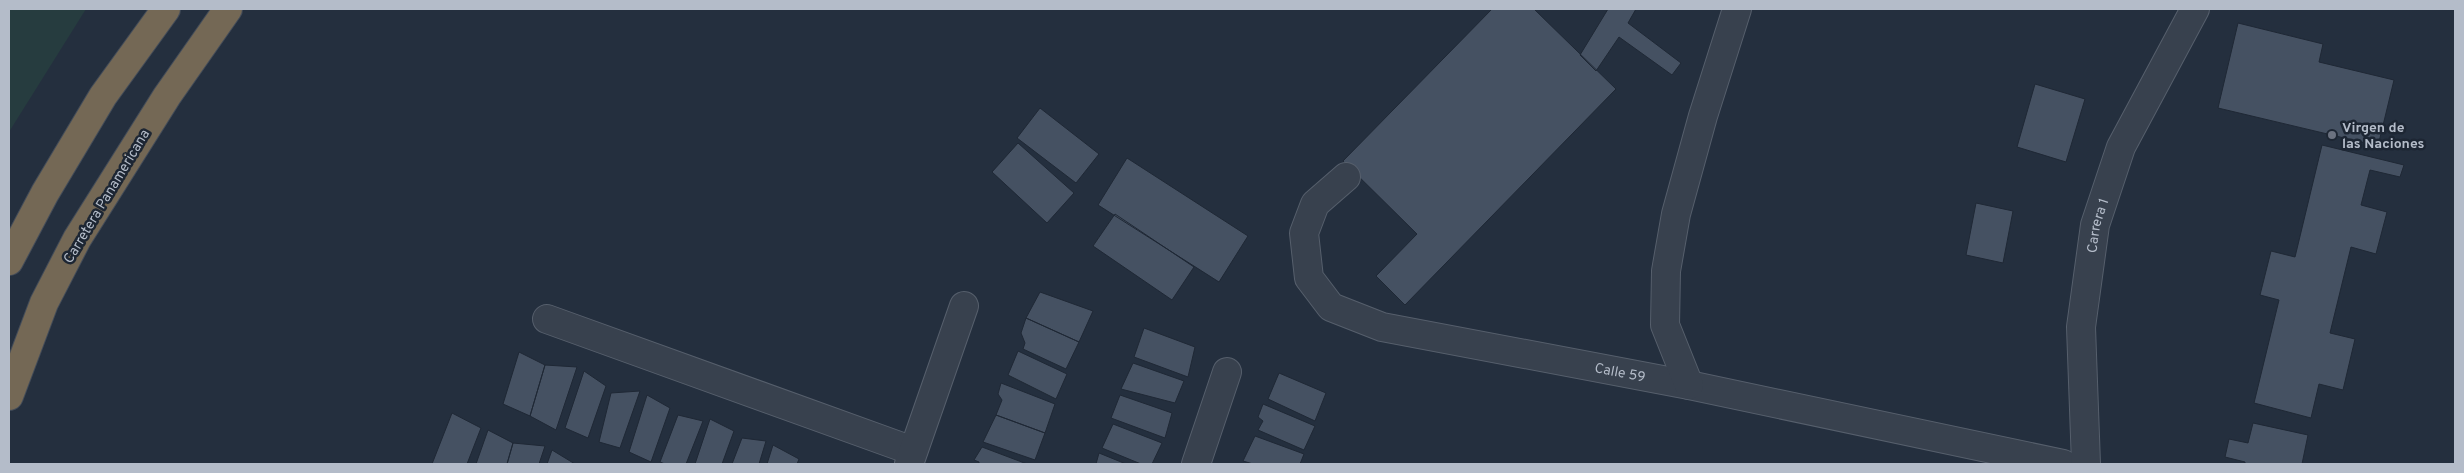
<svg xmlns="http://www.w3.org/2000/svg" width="2464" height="473" font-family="Overpass,sans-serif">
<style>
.green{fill:#263c3f}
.building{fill:#455162;stroke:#1f2835}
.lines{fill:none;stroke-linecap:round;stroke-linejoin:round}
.minor-casing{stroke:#565f6c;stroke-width:30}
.highway-casing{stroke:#434c59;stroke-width:30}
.minor{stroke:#38414e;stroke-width:28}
.highway{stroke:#746855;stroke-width:28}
.worship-dot{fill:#6b7280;stroke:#1d2633;stroke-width:2}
.labels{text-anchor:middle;stroke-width:5;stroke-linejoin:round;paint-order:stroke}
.poi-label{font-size:14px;font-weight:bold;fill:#b4bcc9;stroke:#1d2633;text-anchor:start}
.street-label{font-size:14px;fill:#b4bcc9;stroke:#1d2633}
</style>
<rect width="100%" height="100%" fill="#242f3e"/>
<path class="green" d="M9,9h77l-77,123z"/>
<path class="building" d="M1492,9h42l82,80 -211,216 -29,-29 41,-42 -74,-73z
M1608,9h28l-8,14 53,40 -9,12 -53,-38 -23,34 -16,-16z
M2238,23l85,21 -4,18 75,18 -16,66 -160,-38z
M2035,84l50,15 -19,63 -49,-15z
M1040,108l59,46 -23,29 -59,-45z
M1018,143l56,50 -27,30 -55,-51z
M2322,145l82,20 -4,12 -30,-7 -9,35 26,7 -11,42 -25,-7 -21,86 25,6 -12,51 -24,-6 -8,34 -57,-15 25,-103 -19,-5 11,-44 24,6z
M1127,158l121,78 -29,46 -121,-77z
M1976,203l37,8 -10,52 -37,-8z
M1115,214l79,53 -22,33 -79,-54z
M1040,292l53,19 -14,31 -53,-24z
M1026,318l53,24 -13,27 -43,-20 2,-6 -4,-10z
M1144,328l51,19 -7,30 -54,-20z
M1018,351l49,23 -11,25 -48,-24z
M519,352l26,13 -15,51 -27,-12z
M1133,363l51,18 -9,22 -54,-14z
M545,365l32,2 -21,63 -26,-14z
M584,371l22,15 -18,52 -23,-10z
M1279,373l47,20 -11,28 -47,-22z
M1001,383l54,21 -10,29 -49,-18 6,-15 -4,-6z
M640,391l-20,57 -21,-6 12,-49z
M647,395l23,13 -19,54 -22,-10z
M1120,395l52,18 -7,25 -54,-20z
M1263,404l52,22 -11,24 -46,-20 5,-9 -5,-4z
M452,413l29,15 -14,36h-35z
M678,415l25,6 -17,43h-21l-5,-2z
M996,415l49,18 -10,27 -52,-18z
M710,419l24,12 -12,33h-27z
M2253,423l55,12 -6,29h-57v-2l-20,-5 4,-18 19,4z
M1113,424l49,19 -10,21h-11l-39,-16z
M488,430l25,13 -6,21h-31z
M1255,436l49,18 -4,10h-47l-10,-3z
M742,438l24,3 -7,23h-27z
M513,443l32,3 -6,18h-32z
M773,445l26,14 -2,5h-30z
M982,447l45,17h-48v-2l-5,-2z
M552,450l23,14h-28z
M1099,453l27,11h-30z"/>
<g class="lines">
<defs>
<g id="minor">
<path id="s1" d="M1346,177l-31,27 -11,29 5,45 22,29 51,20 307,58 374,79"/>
<path d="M547,319l366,132"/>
<path d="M1689,385l-24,-60 1,-54 10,-57 27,-98 34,-107"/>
<path d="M909,464l55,-158"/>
<path d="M1196,464l31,-92"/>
<path id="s2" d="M2086,464l-5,-137 14,-102 26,-78 74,-138"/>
</g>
<path id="highway" d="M9,261l36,-68 58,-97 63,-87
M9,396l35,-93 33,-64 90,-143 61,-87"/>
</defs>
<use href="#minor" class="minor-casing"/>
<use href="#highway" class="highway-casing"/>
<use href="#minor" class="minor"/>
<use href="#highway" class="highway"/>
</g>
<circle class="worship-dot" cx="2332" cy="135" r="5"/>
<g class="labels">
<g class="poi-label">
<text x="2342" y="132">Virgen de<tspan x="2342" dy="16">las Naciones</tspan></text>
</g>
<g class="street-label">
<text transform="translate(106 196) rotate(-59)" y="5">Carretera Panamericana</text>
<text dy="5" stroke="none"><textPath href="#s2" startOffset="240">Carrera 1</textPath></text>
<text dy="5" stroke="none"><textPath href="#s1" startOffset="451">Calle 59</textPath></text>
</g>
</g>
<rect width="2464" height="473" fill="none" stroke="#b4bcc9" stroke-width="20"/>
</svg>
